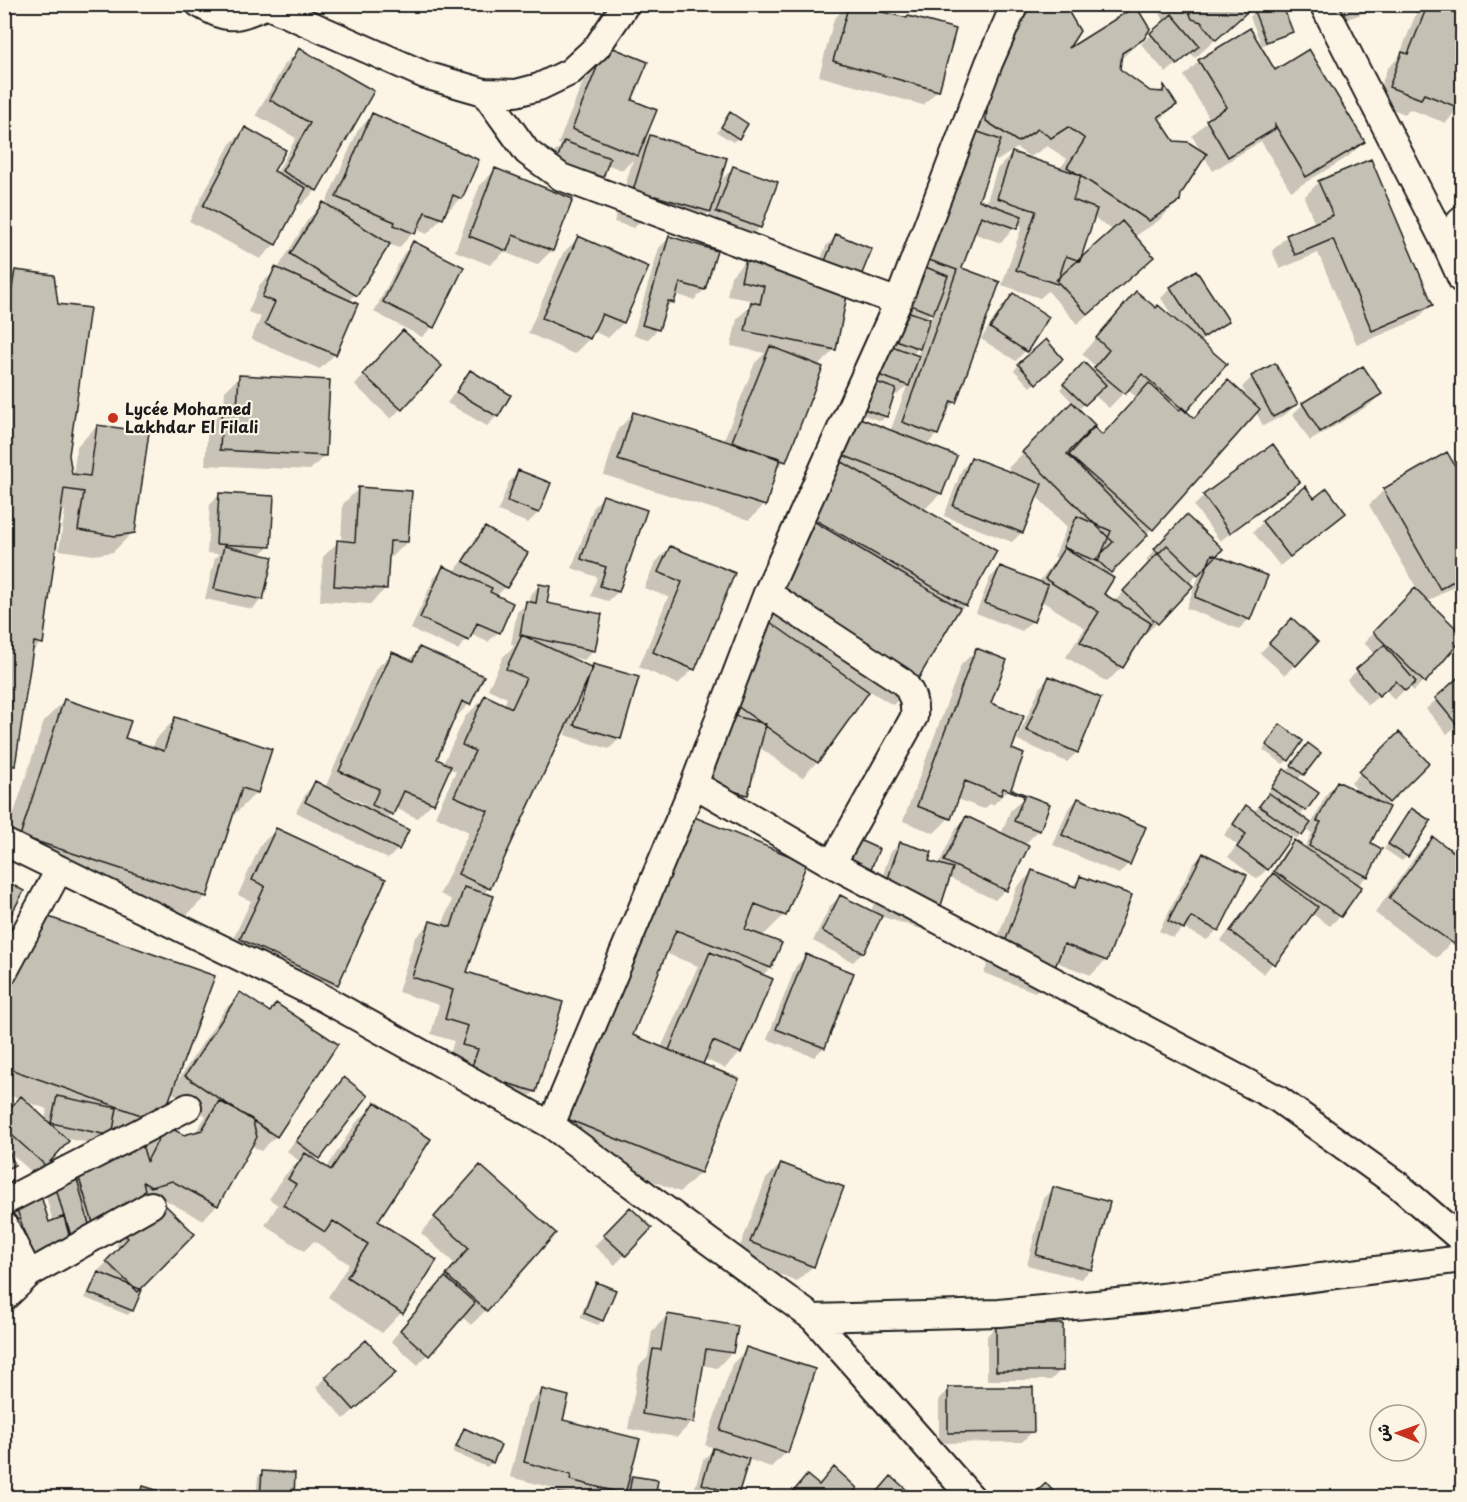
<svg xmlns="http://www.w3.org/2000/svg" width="1467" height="1502" font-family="'Playpen Sans','Playpen Sans Arabic',sans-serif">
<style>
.shadow{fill:#0003;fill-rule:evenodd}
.building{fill:#c4c0b3;stroke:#1c1c1c;stroke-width:1.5}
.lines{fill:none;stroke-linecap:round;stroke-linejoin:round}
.street-casing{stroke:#1c1c1c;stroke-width:30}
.street{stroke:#fcf5e5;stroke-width:26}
.poi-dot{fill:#c8321e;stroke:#fcf5e5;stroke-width:2}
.labels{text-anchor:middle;stroke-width:4.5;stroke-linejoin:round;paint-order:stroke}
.poi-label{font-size:16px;font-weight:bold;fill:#1c1c1c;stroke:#fcf5e5;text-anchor:start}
</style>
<rect width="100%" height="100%" fill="#fcf5e5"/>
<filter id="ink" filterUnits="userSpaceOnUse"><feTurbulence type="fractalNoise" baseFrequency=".0167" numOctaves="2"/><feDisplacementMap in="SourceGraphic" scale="12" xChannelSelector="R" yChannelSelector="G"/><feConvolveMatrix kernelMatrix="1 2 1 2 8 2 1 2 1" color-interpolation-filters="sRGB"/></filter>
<g filter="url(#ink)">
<path class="shadow" d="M484,4h25l-7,7z
M849,4l89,86 -15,15 -104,-29 15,-57z
M1006,4h56l2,49 79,-15 -23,22 -1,10 31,23h7l7,-6 11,18 -16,16 14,21 29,11 -10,-17 18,-17 -26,-43 15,-15 75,11 89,70 -15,15 -57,34 -30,-50 -48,30 -9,-15 -25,38v7l-21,20 -24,16 8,30 -65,57 -29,-33 -8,7 -38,-13 20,-59 -5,-2 -16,19 -28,-10 -13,36 -5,133 -10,10 -8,22 -11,12 29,11 -15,37 -16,16 71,41 -31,55 -12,12 -39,67 -20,20 -25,-15 -51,72 -15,16 -43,-31 -12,47 -10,10 -42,-11 24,-74 -13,-9 49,-71 82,-207h53l17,-46 -10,9 -4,-2 -7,23 -5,5 -24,-8zM1047,146l20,13 -8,11 -47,-16 -15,15 -11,35 -9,-3 16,-43 4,3 20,-13 13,9zM1093,217l21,14 -37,35zM1059,274l7,2 -12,11zM934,310l-4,11 -5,-2zM893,345l21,8 7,-8 -4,12 -25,-9z
M1153,4h102l-60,54 -5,-6 -2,2 -22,19 -25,-29 24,-22z
M1316,4h73l-50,18z
M1424,4h32l6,3v96l-16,20 -37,-14 -4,5 -30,-12 12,-33 12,-12 18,-46z
M1254,12l37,19 -29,15 -12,-29z
M607,47l23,53 11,46 9,-10 68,56 5,-14 10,-10 27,59 -10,10 -42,-15 4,-13 -18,18 -45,-14 -15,15 -20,-6 19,-62 -11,10 -16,-6 -18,34 -45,-16 11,-29 8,-8 -4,-1 33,-82z
M300,49l72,42 -56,99 -15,15 -4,-2 -22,41 -15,15 -71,-38 41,-77 15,-15 31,45 20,-36 -40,-23 29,-51z
M730,114l8,24 -5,4 -16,-10z
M373,115l104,46 -17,37 -33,36 -11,-5 -17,19 -11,-4 -38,57 -15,53 -15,15 -69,-30 10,-22 -13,-5 12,-28 17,-14 31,-51 15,-15 2,1 33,-75z
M495,170l57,80 -15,15 -33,-13 -14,13 -35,-14 25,-66z
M1319,182l112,123 -15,15 -59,25 -39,-92 -38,16 -8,-18 15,-15 28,-12 -11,-27z
M836,236l12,48 -14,66 -17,17 -33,94 -9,9 -11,35 -15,15 -145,-45 14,-46 15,-15 90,28 32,-79 10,-10 -34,-7 6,-27 12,-12 1,-7 -23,-4 4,-20 15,-16 70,11 10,-25z
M578,238l69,30 -24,55 -15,15 -15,-7 -4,8 -15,15 -46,-21 35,-80z
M669,238l35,52 -10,10 -19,-6 -3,8 -8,8 -6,19 -10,10 -15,-4 26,-87z
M414,243l48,25 -30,59 -10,10 -48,-25 30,-59z
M15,271l53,184 3,20 2,1 4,-30 20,-20 36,106 -20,20 -19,3 -35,-5 6,-39 -6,-1 -18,133 -11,11 -16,111 -10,9v-492z
M1171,288l56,33 -28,21 -14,70 8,7 35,-37 21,19 -7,-14 10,-10 44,27 -10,10 -23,12 -7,-14 -105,117 -45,46 -4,19 12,8 36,-38 -4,-4 30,-33 38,29 35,63 -10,10 -53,-21 15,-38 -44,53 -10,9 -2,-2 -23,37 -15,15 -41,-25 19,-29 -45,-28 -8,21 -10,10 -46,-18 14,-35 10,-10 38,15 19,-25 -3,-1 13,-30 -31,-31 -14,36 -10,10 -68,-26 18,-47 10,-10 44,17 -8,-8 65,-65 -13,-14 24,-24 7,6 4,-5 -13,-12 54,-61 40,29 -15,-24zM1127,389l10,9 -36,38 -7,-7 -27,28 -3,-3 14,-44 16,-15 15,13z
M1013,295l34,22 -22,34 -9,10 -35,-22 22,-34z
M1046,341l15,18 -31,28 -16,-17z
M394,342l46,24 -49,53 -36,-34z
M470,372l27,44 -10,10 -40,-23z
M240,376l85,79 -15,15 -105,-5 3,-40 16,-16 1,-18z
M1380,394l-9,10 -61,37 -17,-27 10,-10z
M1447,454l15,27v11l-6,7 6,12v70l-35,21 35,35 -48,54 -5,-5 -15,14 -8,-10 -18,15 -21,-25 28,-26 -11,-11 51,-53 5,4 -51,-89 15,-15z
M519,472l19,41 -10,10 -30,-12 11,-29z
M1298,482l-78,59 -26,-35 10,-10z
M358,489l49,53 -15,15h-5l-2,32 -15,15 -50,-3 3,-44 15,-15h3l2,-38z
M220,494l49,52 -10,10 3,43 -10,10 -47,-10 10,-41 4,-4 -12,-1 3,-49z
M603,497l15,95 -10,9 -17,-5 6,-19 -25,-9 22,-62z
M1344,513l-64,53 -27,-34 10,-10z
M485,529l21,58 -10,9 2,36 -10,10 -18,-8 -12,16 -47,-21 23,-51 10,-10 10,5 21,-34z
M670,547l63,27 -40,95 -15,15 -39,-17 29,-70 -24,-9 11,-25z
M540,585l5,19 49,46 -10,10 -17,-4 23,12 3,-3 44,13 -18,61 -10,10 -44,-14 4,-20 -80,173 -6,6 -18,79 96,30 -27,89 -15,15 -63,-19 7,-24 -15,-4 6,-19 -23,-7 8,-29 -41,-13 17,-54 15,-15 12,3 10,-26 -12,-6 29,-62 -34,-16 21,-45 -7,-3 -17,35 -15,15 -22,-10 -9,12 12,29 -10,10 -92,-47 10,-19 9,-10 10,5 52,-120 15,-15 16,8 11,-12 50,55 -15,15 -19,41 8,4 22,-47 20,-20 19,8 3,-7 -19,-9 15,-32 12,-12 -4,-1 6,-32 11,-9 2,-8zM343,794l22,10 -2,4 -22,-11z
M1282,630l34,12 -31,33 -25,-22z
M976,650l13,54 21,46 -2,40 -15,15 -3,-1 -6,5 -27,-10 -8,19 -15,15 -31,-12 58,-156z
M1462,676v45l-15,13 -21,-25z
M1050,677l27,75 -10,10 -50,-22 23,-53z
M64,701l60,38 28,10 4,-10 19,-20 82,73 -20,20 -4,-1 -27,85 -20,20 -182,-59v-13l40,-123z
M1276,731l12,29 -5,4 -20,-14z
M1399,734l28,29 -43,44 -15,37 -2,32 -10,10 -17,30 -10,10 -19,-13 -47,61 -43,-33 45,-59 18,-30 10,-10 10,7 8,-16 -4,-2 19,-38 10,-10 25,12 -11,-12z
M1304,749l-1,25 -6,6 20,14 -18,22 1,19 -4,4 -37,-26 -2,2 10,54 -10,10 -29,-22 9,-12 -13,-10 22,-28 8,6 25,-37 15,2 1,-2 -7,-6z
M1025,796l14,34 -16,16 -18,44 -10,10 -47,-23 -14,43 -10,10 -44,-14 -17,36 -10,10 -40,-21 17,-35 10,-9 31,15 19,-59 10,-10 27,19 11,3 18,-37 10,-10 35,17 9,-24z
M1078,799l50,65 -9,10 -66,-29 15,-36z
M1411,810l-4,46 -5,5 -18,-12z
M277,829l59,155 -15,15 -95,-45 25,-53 -13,-6 23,-51z
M668,836l116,79 -22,22 8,31 -8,8 -22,77 -15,15 -21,-9 -3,6 -1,108 -20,19 -134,-54zM744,927l11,4 -1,3 -11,-4zM665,953l33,13 -37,82 -30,-12z
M1433,838l29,21v70l-25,29 -62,-45 43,-60z
M1203,854l14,76 -10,10 -24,-12 -10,10 -14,-7 34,-67z
M1032,872l39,15 10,-10 25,83 -15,15 -35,-13 -6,15 -15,15 -51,-19 33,-86z
M4,946l169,142 52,-79 15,-15 29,19 8,-8 -1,131 -15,15 -10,-6 -34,60 -15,15 -46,-25 -132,76 -20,-67 44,19 5,-1 -9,-33 56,-44 -36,-7 3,3 -32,34 -29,-26 7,16 -9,8v-57l16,-17 -16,-6zM170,1091l36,25 -11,17 -11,4 -25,-16zM22,1100l25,9 -2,11z
M806,956l18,91 -10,10 -47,-18 29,-73z
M344,1079l22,17 -51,65 11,8 29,-45 20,-20 1,117 25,92 -19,20 -54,-36 21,-33 -35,-23 -10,10 -39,-26 13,-20 -9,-6 16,-24 14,-14 -12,-10z
M781,1164l32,102 -16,15 -61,-24 30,-78z
M480,1167l6,143 -15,15 -10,-9 -43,49 -27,-24 64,-77 -34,-31z
M1054,1188l37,81 -10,10 -54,-14 17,-67z
M159,1201l-28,95 1,14 -4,5 -43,-17 12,-26 23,-23 -4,-4z
M630,1209l20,19 -35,37 -21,-19z
M597,1284l5,36 -4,5 -18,-7 12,-30z
M667,1316l65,36 -15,16 -15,-3 -10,57 -15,15 -49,-8 11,-63 9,-9 4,-26z
M996,1326l65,44 -10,10h-64v-44z
M747,1349l40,103 -16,15 -24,-8 -13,39h-30l-11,-4 10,-34 12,-12 -10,-3 27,-81z
M326,1378l58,5 -40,36 -28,-32z
M949,1389l83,43 -10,10 -83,1v-44z
M542,1391l19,30 66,62 6,-6 20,21h-96v-9l-47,-12 17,-71z
M464,1430l28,32 -5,5 -35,-15z
M262,1472l30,26h-36l2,-21z
M144,1488l33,10h-43z"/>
<path class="building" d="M849,4l58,14 1,-2 48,13 -17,62 -106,-30z
M1032,4h32l16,27 -11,17 67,-42 14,23 -6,10 -22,14 -2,16 30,22 13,1 1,-7 13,20 -19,12 16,24 14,1 19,12 -26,40 -1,7 -31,20 -82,-54 18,-28 -17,-12 -17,11 -13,-9 -20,13 -32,-21 4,-52z
M1186,4h70l-40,36 -15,-18 -9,-3z
M1269,4h13l11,28 -27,10 -12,-31z
M1428,4l34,2v103l-38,-15 -3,5 -32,-12 13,-35 6,2z
M1172,14l27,32 -22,19 -27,-32z
M1250,28l25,42 34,-21 56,93 -59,35 -31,-52v4l-47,28 -22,-37 21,-13 -29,-47z
M606,45l42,17 -16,38 25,10 -19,46 -66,-27z
M299,48l75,43 -57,100 -35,-20 28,-48 -40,-23z
M730,112l18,12 -9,15 -18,-12z
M372,113l107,47 -17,39 -9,-4 -10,24 -18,-7 -10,22 -21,-9 1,-3 -59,-25z
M245,127l41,23 -12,21 32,17 -30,57 -73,-39z
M964,127l37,13 -22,60 43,16 -5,13 -36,-13 -19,52 38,14 -44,121 -5,-2 -13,34 -36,-13 55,-152 -39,-14z
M650,135l77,23 -16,54 -56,-16 -5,18 -22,-7z
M564,141l46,17 -11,31 -47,-17z
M1012,152l69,23 -8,25 24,9 -17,52 -14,-5 -9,28 -41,-14 20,-59 -39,-13z
M1371,159l62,146 -61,26 -39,-92 -38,16 -9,-20 47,-20 -15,-34z
M733,166l45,16 -17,46 -45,-16z
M495,168l78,31 -20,52 -40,-16 -6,16 -38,-15z
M323,202l67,42 -33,52 -67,-42z
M1122,221l32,36 -66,58 -32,-35z
M836,234l36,15 -11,27 -36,-15z
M578,236l71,31 -25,56 -22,-9 -12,25 -48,-21z
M669,236l48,15 -12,39 -25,-7 -6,20 -6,-2 -9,29 -17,-5z
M413,241l51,26 -30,61 -51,-26z
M746,259l104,22 -14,69 -91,-19 6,-29 9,2 4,-18 -23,-5z
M918,264l30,12 -15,38 -30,-12z
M275,267l83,37 -22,51 -71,-31 10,-22 -13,-5z
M15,270l39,5 4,29 32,4 -21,147 3,19 18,2 7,-51 52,7 -14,101 -20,3 -37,-6 6,-38 -20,-3 -21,155 -9,-2 -19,124 -11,-2v-444l3,-1z
M1196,270l33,51 -26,17 -33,-51z
M1136,291l20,17 2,-3 69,59 -41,48 -44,-38 -17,20 -31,-26 15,-18 -13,-12z
M1013,293l36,24 -22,35 -37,-24z
M901,309l29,10 -10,30 -30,-11z
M403,330l39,36 -40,44 -39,-36z
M1046,339l17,20 -27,25 -18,-20z
M884,343l35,13 -10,30 -36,-13z
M770,346l53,21 -37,95 -54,-21z
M1084,362l22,23 -21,20 -22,-21z
M1275,363l23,41 -25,13 -22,-41z
M1363,366l19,28 -62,38 -18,-29z
M470,370l41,25 -13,22 -42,-25z
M239,375l91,5 -4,76 -106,-6 2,-42 15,1z
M870,380l26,9 -9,28 -26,-9z
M1228,380l32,29 -107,121 -84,-75 25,-28 8,8 47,-52 30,28 3,-4 12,11z
M1072,402l23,23 -28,29 81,81 -37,38 -15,-14 17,-17 -91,-90z
M633,412l147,46 -14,48 -148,-46z
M852,415l105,41 -15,38 -105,-41z
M1273,444l27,38 -70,51 -27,-38z
M1447,452l15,26v14l-6,4 6,12v68l-22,13 -57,-100z
M971,457l71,27 -19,49 -70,-27z
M837,459l160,92 -31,55 -161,-92z
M518,470l33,13 -12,30 -32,-12z
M1305,486l9,12 13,-10 19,25 -56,44 -28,-36z
M358,487l54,4 -4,51 -18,-1 -3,48 -53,-3 3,-46 18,2z
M219,493l55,3 -3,51 -55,-3z
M603,495l44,15 -28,82 -19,-6 6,-19 -25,-8z
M1186,515l37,34 -25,26 -31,-30 -9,9 35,32 -35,38 -35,-33 35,-38 -4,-4z
M1077,516l34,15 -13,31 -35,-15z
M810,519l150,89 -46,78 -150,-88z
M485,527l43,26 -21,35 -44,-27z
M224,546l49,11 -10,43 -49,-11z
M670,546l65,27 -40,97 -42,-18 29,-70 -24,-10z
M1064,548l50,30 -10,16 47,29 -28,45 -43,-26 19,-30 -54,-33z
M1212,554l56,22 -18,44 -55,-23z
M443,566l49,22 -2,4 23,11 -13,30 -23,-10 -8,18 -49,-23z
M1000,566l48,19 -14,37 -49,-19z
M539,584l11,2 -3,17 55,11 -7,37 -75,-16 6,-34 10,2z
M1415,588l47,46v5l-37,44 -52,-51z
M1292,618l26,24 -22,24 -27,-23z
M770,622l99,70 -51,71 -98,-69z
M522,635l71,33 -103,221 -32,-15 30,-63 -34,-15 21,-45 -13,-6 23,-50 27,13 14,-30 -20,-9z
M1384,645l32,37 -11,9 -9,-10 -17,15 -23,-27z
M419,647l65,29 -14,29 -8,-4 -25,58 14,7 -17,38 -30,-13 -11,24 -21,-10 7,-16 -40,-18 53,-119 21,9z
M976,648l31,12 -16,43 33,13 -12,33 12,5 -13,35 39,15 -10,27 -26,-10 10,-25 -21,-8 -2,7 -36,-14 -14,38 -34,-13z
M593,664l46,13 -18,62 -47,-14z
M1462,674v47l-5,4 -22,-27z
M1049,676l52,22 -23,55 -52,-23z
M64,699l67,22 -6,17 39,13 11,-34 97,32 -14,44 -16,-5 -35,109 -187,-61z
M723,713l43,11 -18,71 -44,-12z
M1280,724l23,17 -14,20 -23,-16z
M1399,732l30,31 -40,40 -30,-31z
M1308,743l13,10 -17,22 -13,-10z
M1284,769l35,24 -13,18 -35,-23z
M315,781l94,49 -10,20 -94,-48z
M1337,781l52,26 -18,36 11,6 -14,28 -59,-31 12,-24 -4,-1z
M1269,793l42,30 -9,13 -43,-30z
M1078,798l68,29 -16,38 -68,-30z
M1246,805l45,33 -23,32 -31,-23 9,-13 -13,-10z
M1411,808l20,13 -23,36 -20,-13z
M687,814l120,49 -21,53 -31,-12 -10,25 37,14 -11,25 -95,-38 -43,105 106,44 -38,94 -136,-55z
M966,816l63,30 -22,45 -63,-30z
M276,828l110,51 -48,106 -98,-46 25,-53 -13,-6z
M846,834l33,15 -12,30 -34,-14z
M1433,837l29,21v74l-8,12 -65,-46z
M1294,840l68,47 -21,30 -67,-46z
M900,842l32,10 -3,9 24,7 -17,53 -56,-18z
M1203,853l44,22 -28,56 -28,-14 -7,12 -16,-8z
M1032,870l44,17 4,-11 52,19 -25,66 -43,-17 -13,34 -52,-20z
M1273,873l45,34 -43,58 -45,-34z
M4,880l20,11 -20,36z
M464,887l30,9 -27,76 96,30 -27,90 -66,-20 8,-23 -16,-4 6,-19 -23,-7 8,-29 -41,-13 18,-56 21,6z
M840,895l42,21 -18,37 -42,-22z
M32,911l183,65 -54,146 -157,-55v-119z
M710,952l63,27 -32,74 -28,-12 -10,23 -34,-14z
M806,954l48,19 -29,75 -49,-19z
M240,992l30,20 6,-9 62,41 -61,93 -92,-61z
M344,1077l24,19 -48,63 -24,-18z
M21,1096l48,45 -23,25 -42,-38v-13z
M57,1096l60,12 -5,28 -61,-13z
M219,1101l33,18 5,18 -39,69 -46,-25 -21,6 -8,-5 2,8 -14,24 -37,12 -21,-67 67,-21 7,23 12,-23 -3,-12 7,-2 21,11 18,-5z
M375,1102l56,37 -53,82 59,39 -34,54 -56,-37 21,-33 -35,-23 -8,11 -42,-27 13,-21 -8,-5 17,-26 26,17z
M4,1141l11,24 -11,5z
M781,1163l63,24 -30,80 -64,-25z
M480,1165l76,68 -69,78 -41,-36 23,-27 -35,-31z
M75,1171l17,65 -21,6 -18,-65z
M38,1186l11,36 16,-6 10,33 -41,13 -22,-68z
M1053,1187l57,15 -18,68 -56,-15z
M159,1199l36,35 -57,58 -32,-31 22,-23 -4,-4z
M630,1207l22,21 -26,28 -23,-21z
M98,1272l44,18 -9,21 -44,-18z
M445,1277l30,26 -46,53 -29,-26z
M596,1282l20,8 -13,31 -19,-8z
M667,1314l71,12 -5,27 -27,-4 -12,74 -52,-9 11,-65 8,1z
M996,1324h67v47h-67z
M366,1340l30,33 -42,37 -29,-33z
M746,1347l69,22 -27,84 -68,-23z
M948,1387h85l1,45 -86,1z
M542,1389l27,7 -6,24 77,19 -15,55 -55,-14 1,-5 -47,-13z
M464,1428l37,17 -8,18 -37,-16z
M713,1448l36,11 -11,36 -36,-11z
M834,1467l23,21 -8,10h-61l19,-23 12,10z
M262,1471l33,2 -1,25h-34z
M632,1476l26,4 -3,18h-27z
M891,1476l25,22h-44z
M1046,1483l13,15h-29z
M143,1486l39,12h-42z
M559,1493l27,5h-28z"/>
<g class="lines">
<defs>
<path id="street" d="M199,4c30,17 34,15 66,2
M264,4l161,71 59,17 32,1 23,-6 31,-15 27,-25 29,-43
M1323,4l121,237 18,-22
M484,92l43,60 34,25 337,125
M1444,241l18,39
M767,593l136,89c10,11 12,21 11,35l-82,147
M694,784l138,80 446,235 120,86 64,55
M4,842l317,155 230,128 143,-341 73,-191 131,-291 91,-239 26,-59
M4,972l55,-102
M551,1125l262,193 186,-5 140,-13 323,-41
M4,1202l184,-95
M4,1225l25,49 -25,24
M29,1274l122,-69
M813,1318l159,180"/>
</defs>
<use href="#street" class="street-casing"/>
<use href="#street" class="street"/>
</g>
</g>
<circle class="poi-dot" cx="113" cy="418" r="6"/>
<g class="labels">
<g class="poi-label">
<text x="125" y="415">Lycée Mohamed<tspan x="125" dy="18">Lakhdar El Filali</tspan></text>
</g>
</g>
<rect width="1467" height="1502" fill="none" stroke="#fcf5e5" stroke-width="24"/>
<rect x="12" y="12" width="1443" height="1478" fill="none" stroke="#1c1c1c" stroke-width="2" filter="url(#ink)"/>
<g transform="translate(1398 1433) rotate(271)"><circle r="28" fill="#fcf5e5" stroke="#a29e95" stroke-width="1.5"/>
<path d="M0-4.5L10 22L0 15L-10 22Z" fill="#c8321e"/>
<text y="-9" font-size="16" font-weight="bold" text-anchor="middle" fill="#1c1c1c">ش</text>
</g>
</svg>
